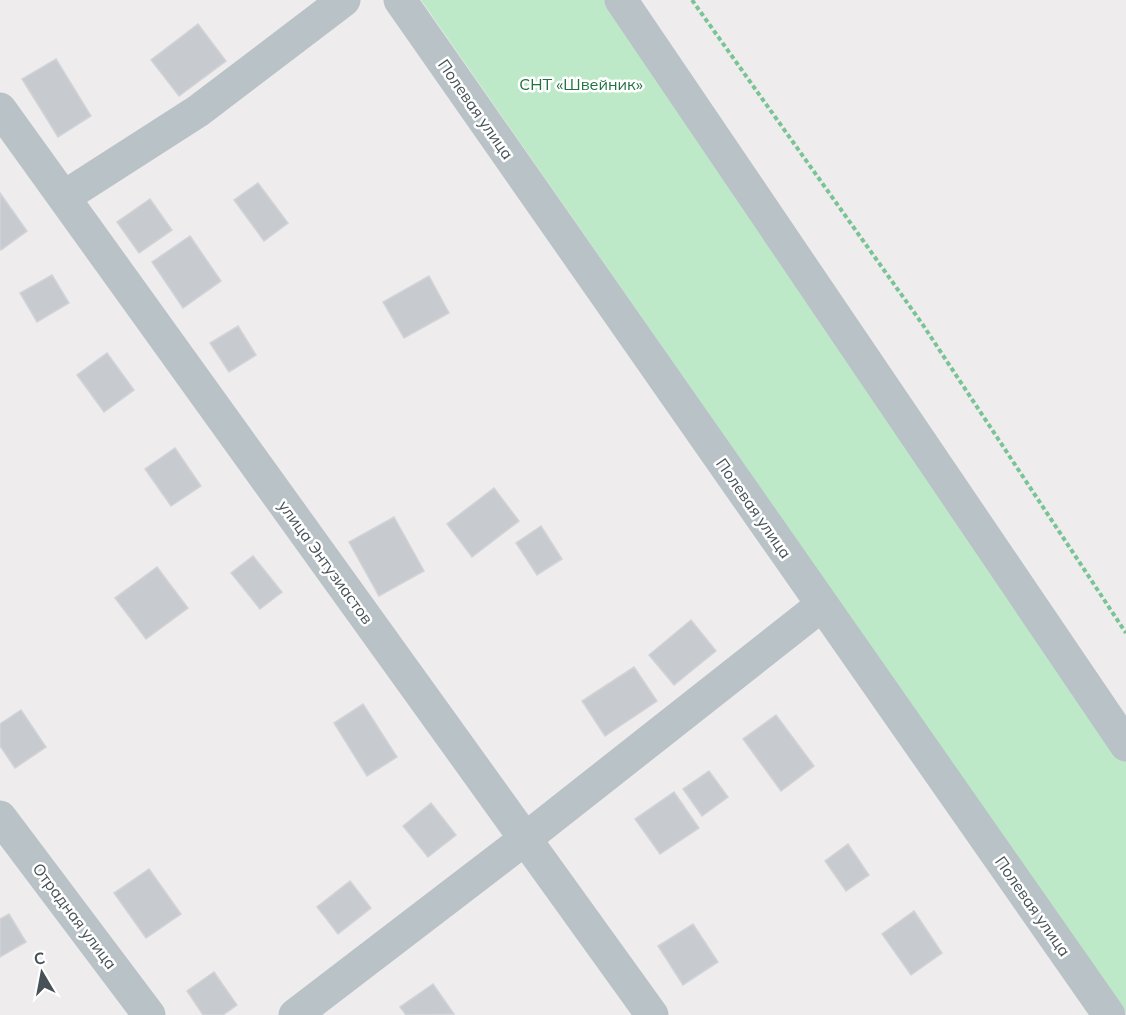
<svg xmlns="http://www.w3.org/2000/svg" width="1126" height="1015" font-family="Mulish,sans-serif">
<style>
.green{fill:#bee9c9}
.building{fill:#c7cacf;stroke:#d1d3d7;stroke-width:1.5}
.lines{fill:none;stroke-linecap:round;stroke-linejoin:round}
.path{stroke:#79c495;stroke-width:4;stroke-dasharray:4.5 3;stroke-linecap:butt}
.minor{stroke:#b9c2c7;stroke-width:33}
.labels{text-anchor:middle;stroke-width:5;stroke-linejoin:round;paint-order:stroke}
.park-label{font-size:16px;fill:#1f713d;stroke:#fff}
.street-label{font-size:16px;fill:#465257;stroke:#fff}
</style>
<rect width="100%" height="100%" fill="#efeced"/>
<path class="green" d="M421,0h203l502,753v260z"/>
<path class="building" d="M198,24l28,37 -47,35 -28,-36z
M56,59l35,57 -33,21 -36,-58z
M258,183l30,40 -24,18 -30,-41z
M0,193l27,38 -26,19 -1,-1z
M150,199l22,31 -33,23 -22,-31z
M190,236l31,45 -38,27 -31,-46z
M52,275l17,28 -32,19 -17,-29z
M429,276l20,37 -45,25 -21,-36z
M238,326l18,29 -27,17 -19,-29z
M107,353l27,37 -30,22 -27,-37z
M175,448l26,38 -30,20 -26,-37z
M494,488l25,33 -47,36 -25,-33z
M394,517l30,54 -45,25 -30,-54z
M541,526l21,33 -25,16 -21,-32z
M253,556l29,36 -22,17 -29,-36z
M157,567l31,41 -42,31 -31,-41z
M691,620l25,31 -42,34 -25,-30z
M634,667l23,34 -52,35 -23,-35z
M363,704l34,53 -30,19 -33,-53z
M21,710l25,37 -31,21 -15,-22v-22z
M776,715l38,51 -33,25 -38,-52z
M709,771l19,26 -26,19 -19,-27z
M674,792l25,36 -39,26 -25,-35z
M431,803l25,32 -28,22 -25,-31z
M848,844l21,31 -23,16 -21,-30z
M149,869l32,45 -35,24 -32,-45z
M350,881l21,27 -33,26 -21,-27z
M914,911l28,42 -31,22 -29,-41z
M9,914l17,28 -26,15v-38z
M693,924l25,38 -35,23 -25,-39z
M214,972l23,33 -14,10h-20l-16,-24z
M433,984l21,30 -48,1 -6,-8z"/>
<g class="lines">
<path class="path" d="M692,0l231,325 203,308"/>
<path class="minor" d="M400,0l709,1015
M621,0l505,745
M0,109l652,906
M64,197l134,-86 146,-111
M0,817l149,198
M295,1015l230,-176 297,-234"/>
</g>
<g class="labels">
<g class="park-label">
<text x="581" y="90">СНТ «Швейник»</text>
</g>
<g class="street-label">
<text transform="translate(476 109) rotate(55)" y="6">Полевая улица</text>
<text transform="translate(754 508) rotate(55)" y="6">Полевая улица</text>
<text transform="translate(326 562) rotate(54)" y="6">улица Энтузиастов</text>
<text transform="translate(1033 906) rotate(55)" y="6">Полевая улица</text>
<text transform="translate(75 916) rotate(53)" y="6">Отрадная улица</text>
</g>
</g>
<g transform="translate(42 973) rotate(350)" stroke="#ffffff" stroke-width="4.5" paint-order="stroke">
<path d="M0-4.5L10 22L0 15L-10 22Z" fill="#465257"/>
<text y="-9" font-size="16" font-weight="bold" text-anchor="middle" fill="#465257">С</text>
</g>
</svg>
